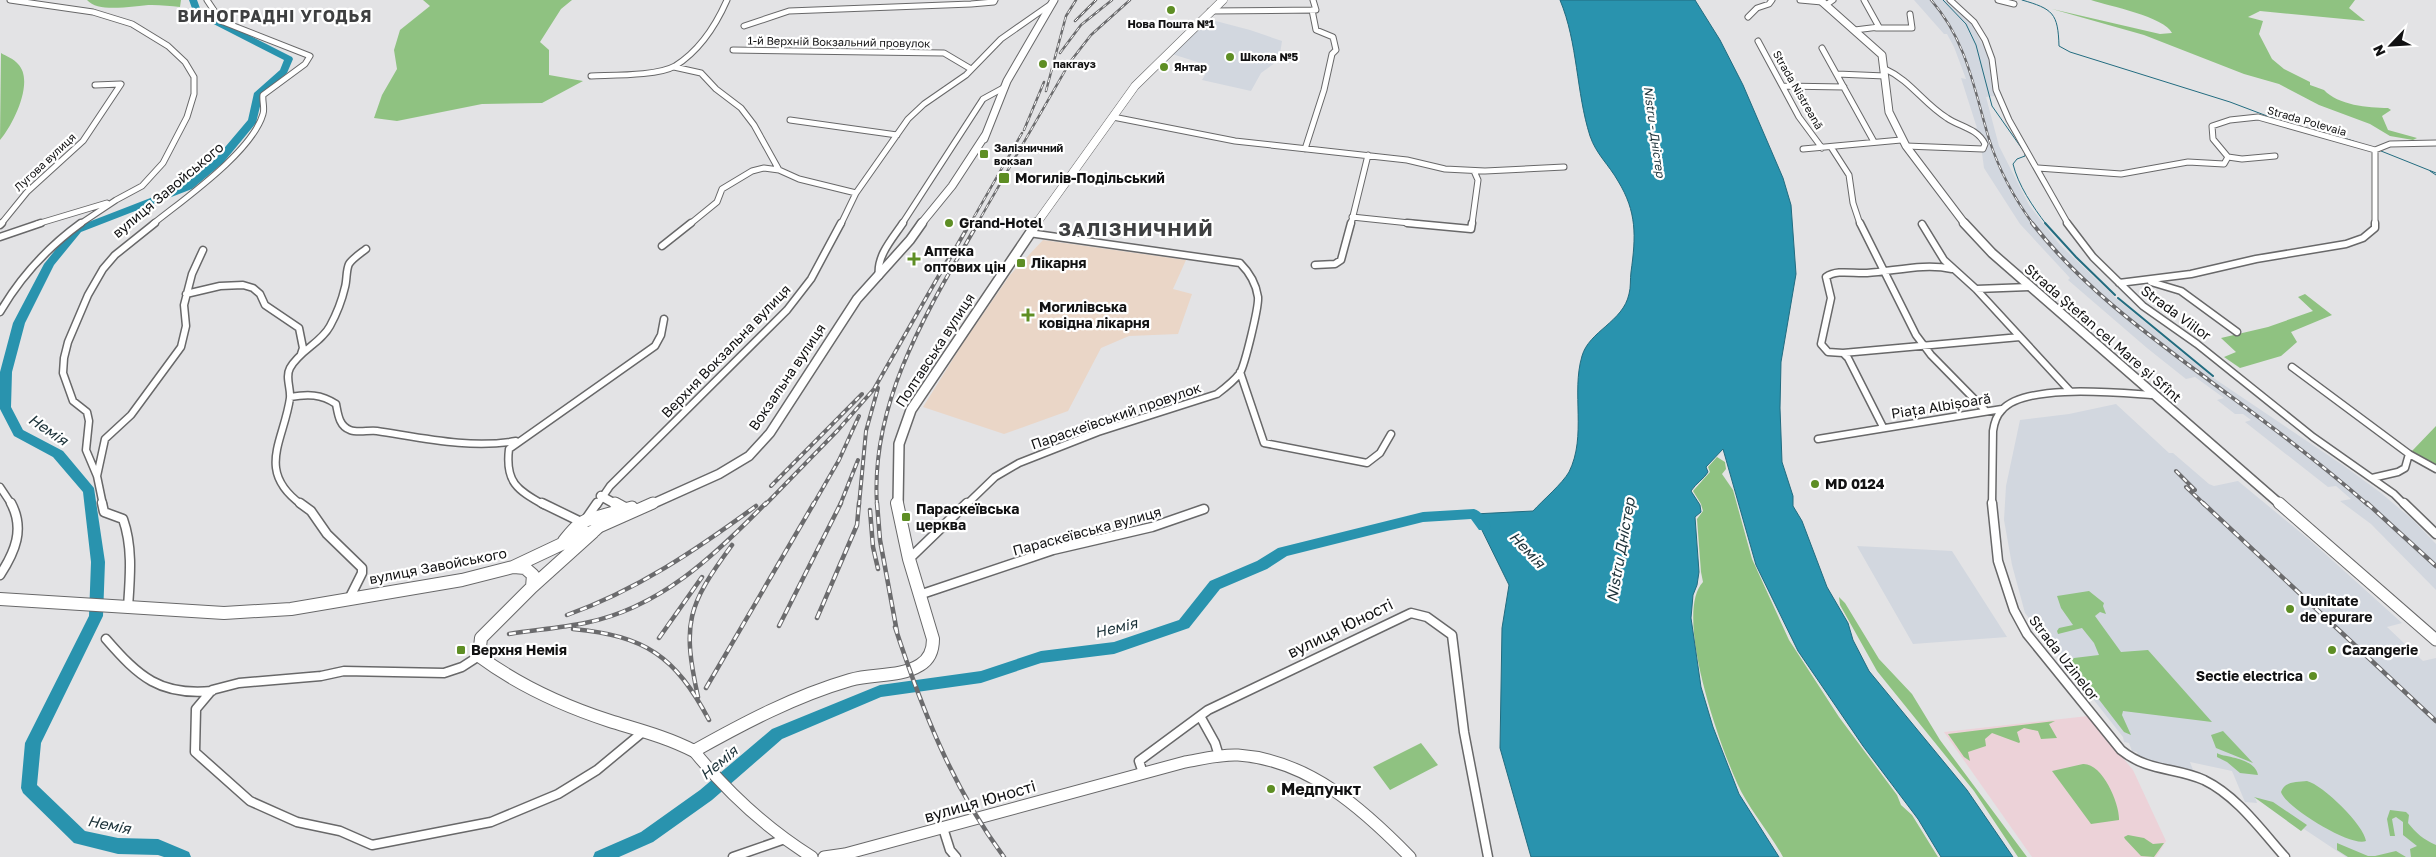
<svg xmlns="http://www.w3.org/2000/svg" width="2436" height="857" font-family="'Golos Text',sans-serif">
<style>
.commercial{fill:#ecd2d8}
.built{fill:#d2d7df}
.medical{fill:#ead6c7}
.green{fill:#8fc281}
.water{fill:#2993ae;stroke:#226c80}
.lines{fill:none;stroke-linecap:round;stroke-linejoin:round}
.stream-far1{stroke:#226c80;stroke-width:1}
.stream{stroke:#226c80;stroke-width:2}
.river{fill:#2993ae;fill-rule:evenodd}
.minor-far2-casing{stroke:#686869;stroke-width:7}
.minor-far1-casing{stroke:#686869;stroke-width:9}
.minor-casing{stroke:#686869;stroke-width:11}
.major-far2-casing{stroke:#686869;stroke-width:9}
.major-far1-casing{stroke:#686869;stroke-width:11}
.major-casing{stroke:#686869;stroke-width:13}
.highway-far2-casing{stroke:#686869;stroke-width:9}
.highway-far1-casing{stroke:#686869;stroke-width:12}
.highway-casing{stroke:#686869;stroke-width:14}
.minor-far2{stroke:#fff;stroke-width:5}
.minor-far1{stroke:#fff;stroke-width:6}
.minor{stroke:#fff;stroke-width:8}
.major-far2{stroke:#fff;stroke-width:7}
.major-far1{stroke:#fff;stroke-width:8}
.major{stroke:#fff;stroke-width:11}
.highway-far2{stroke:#fff;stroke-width:8}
.highway-far1{stroke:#fff;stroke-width:9}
.highway{stroke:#fff;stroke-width:12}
.rail-far2-casing{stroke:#6b6b6d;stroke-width:2.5}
.rail-far1-casing{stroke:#6b6b6d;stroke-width:4}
.rail-casing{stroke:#6b6b6d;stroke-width:4.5}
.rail-far2{stroke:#fff;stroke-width:1;stroke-dasharray:4.5;stroke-linecap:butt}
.rail-far1{stroke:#fff;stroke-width:2;stroke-dasharray:5;stroke-linecap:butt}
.rail{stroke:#fff;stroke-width:2.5;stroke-dasharray:7;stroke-linecap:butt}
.poi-dot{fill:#5e8e24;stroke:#fff;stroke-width:2}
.labels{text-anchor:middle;stroke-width:4.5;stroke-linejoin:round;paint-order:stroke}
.far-poi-label{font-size:11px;font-weight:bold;fill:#121213;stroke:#fff;text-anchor:start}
.far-street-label{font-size:11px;fill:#121213;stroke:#fff}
.far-water-label{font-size:12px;font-style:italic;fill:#1c3239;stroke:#fff}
.poi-label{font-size:14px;font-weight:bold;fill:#121213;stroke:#fff;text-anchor:start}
.street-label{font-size:14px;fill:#121213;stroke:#fff}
.water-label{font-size:15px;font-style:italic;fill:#1c3239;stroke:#fff}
.far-district-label{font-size:16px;font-weight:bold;letter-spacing:1px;fill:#3e3f40;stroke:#fff}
.near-street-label{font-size:16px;fill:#121213;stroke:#fff}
.near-poi-label{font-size:16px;font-weight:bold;fill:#121213;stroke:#fff;text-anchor:start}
.district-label{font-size:19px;font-weight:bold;letter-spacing:1px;fill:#3e3f40;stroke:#fff}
</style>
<rect width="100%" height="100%" fill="#e3e3e5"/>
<path class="commercial" d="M2088,716l45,54 33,71 -10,16h-124l-88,-125z"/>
<path class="built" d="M1914,0h33l24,23 18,34 7,39 -10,1 13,49 30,59 31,40 58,55 94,77 132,89 37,27 32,27 23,24v46l-65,-66 -31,-23 11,-2 -15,-13 -8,1 -83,-65 6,-2 -8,-6h-8l-18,-14 7,-2 -29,-21 -9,2 -39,-31 -79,-68 2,-2 -50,-54 -36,-56 -4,-30 -6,-10h3l-16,-50 5,1 -12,-32 -7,-13h-3z
M1208,19l42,11 32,11 -3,19 -18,13 -10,18 -49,-11 8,-14 -38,-12z
M2116,404l53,49h4l36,31 5,2 24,-5 74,61 90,81 -15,4 36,34 13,-3v199h-90l-42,-28 -3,2 -46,-34 2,6 -12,-1 -13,-31 -42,-9 3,8 -54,-10 -2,-8 -5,-1 -3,-8 -5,-1 -1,-5 -98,-124 -13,-48 -8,-45 2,-34 14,-66 49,-6z
M1857,546l95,5 55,86 -94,7z"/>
<path class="medical" d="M1043,240l143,20 -13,29 19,5 -14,40 -49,2 -28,12 -33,63 -64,23 -81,-27 40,-64 47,-68z"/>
<path class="green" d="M87,0h94l-1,7c-9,-1 -18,-2 -28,-2 -17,0 -53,9 -65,-5z
M423,0h149l-11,9 -21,33 9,8v25l34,6 -41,22 -60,1 -85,17 -23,-3 8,-23 15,-26 -3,-19 6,-20 30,-24z
M2091,0h264l-6,8 16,13 -105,-10 -12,6 15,4 -4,13 13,25 12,10 26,13v3l14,5c14,15 44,18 64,18l3,2 -9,6 6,14 29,8 -4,2 -23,-4 -20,-12 -51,-19 -40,-21 -35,-10 -100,-39 -92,-26 108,25 12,-1c-7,-16 -63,-27 -81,-33z
M1,53c5,3 13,6 17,11 17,17 -5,61 -18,76z
M2305,294l27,21 -41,17 6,10 -16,14 -41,12 -16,-11 12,-5 -15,-14 47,-11 45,-16 -15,-14z
M2436,426v39l-24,-14z
M1717,457l8,5 1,7 -4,5 11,16 19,69 37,81 50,77 58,78 4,10 11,10 26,42h-155c-12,-22 -29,-42 -41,-64 -19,-36 -70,-179 -39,-211l-2,-10 -4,-53 6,-8 -2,-7 -8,-13 17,-19 -2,-5z
M2089,591l15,12 -1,3 3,8 -6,-2 -5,4 26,36 27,-2 64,72 -89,-11 -1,4 9,20 -7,-3 -54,-70 4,-4 25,-3 -5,-12 -12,-15 -24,6 -1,-3 2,-3 14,-3 -12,-17 -4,-12z
M1839,597l6,6 34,56 33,35 28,46 87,117h-9l-44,-66 -97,-120 -37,-66z
M2055,721l-6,3 8,14 -16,1 -3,-8 -14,-3 -7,4 3,10 -1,1 -27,-10 -7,6 1,7 -18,6 2,9 -6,-4 -16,-23z
M2223,731l30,32 -37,-15 -5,-13z
M1421,743l17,22 -48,25 -17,-23z
M2217,753c4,4 38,4 41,22l-18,-2 -13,-11 -10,-5z
M2083,764c20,-1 37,41 36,56l-28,4 -39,-53z
M2307,781c16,4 57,44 59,60 -14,7 -81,-34 -85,-49 4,-11 16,-10 26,-11z
M2254,797l19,5 34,23 -6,6z
M2390,810l16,2 3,3 -1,8c8,10 16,17 28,22v12h-25l-1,-8 7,-3 -14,-11v-13l-7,-5 -4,2 3,17h-5l-3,-17z
M2128,835l16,3 9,6 11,-1 -10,14 -13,-1 -16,-17 -1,-2z
M2337,843l31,13h7l21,-5 10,6h-58l-11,-7z"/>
<path class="water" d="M1560,0h135l25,40 23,45 40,93 8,27 5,69 -15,88 -1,46 2,54 11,34v10l9,15 25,66 21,36 5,17 16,31 98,119 46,67h-72l-23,-38 -55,-73 -65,-95 -42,-86 -33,-116 -17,18 2,5c-4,7 -12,11 -17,19l9,14 1,7 -6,5 4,55 -2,13 -4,10 -2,23 10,69 12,40 26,67 40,63h-248l-31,-109 2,-120 7,-43 -35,-71 59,-3c10,-11 29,-27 36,-39 18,-36 2,-79 13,-116 7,-25 41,-34 47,-62 2,-7 1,-15 2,-22 5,-36 6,-60 -13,-91 -9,-16 -22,-27 -28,-45 -14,-44 -12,-93 -30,-136z"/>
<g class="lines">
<path class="stream-far1" d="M1943,0l23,24 10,21 16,61 33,47v3l-8,3 -4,5c5,21 20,43 33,60
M2022,0c31,9 36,13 37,46l11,6 160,50 45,17
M2347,139l9,3
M2381,151l55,22
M2430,171l6,4"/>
<path class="stream" d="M2045,223l31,34 39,38
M2118,298l95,78"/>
<path class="river" d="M189,0h8l4,11 91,46 1,2 -6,14 -24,21 -7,29 -33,40 -31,26 -111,43 -27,33 -29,58 -13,49 -1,35 12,23 40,21 31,37 11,74 -2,54 -62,127 -4,42 48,46 33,7 40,1 31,13 2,5h-27l-6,-2 -40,-1 -44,-11 -51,-50 -2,-5 4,-45 64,-127 2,-54 -8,-70 -30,-35 -39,-21 -14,-27v-37l13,-49 31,-59 29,-36 111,-43 31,-26 33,-39 6,-27 26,-23 4,-10 -90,-46z
M1474,509c7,2 13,10 17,17l-2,4h-10l-8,-11 -48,3 -136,34 -20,13 -47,20 -31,39 -75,26 -73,9 -60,20 -100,14 -99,42 -70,61 -59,42 -34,15h-26l2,-5 46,-20 59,-42 72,-61 108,-44 101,-14 60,-20 73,-9 65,-22 31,-39 47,-20 21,-13 145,-36z"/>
<defs>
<path id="minor-far2" d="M10,0l83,12 39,12 36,22 17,16 9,15v17l-7,23 -24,46 -21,23 -26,14 -36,24
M1800,0l22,2
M1950,0l24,22 11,18 7,19 4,31 13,30 59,104
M1998,0l16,4
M1826,5l7,-5
M1210,11l106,-1 -3,-10
M1748,17l9,-9 12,-4 3,-4
M744,26l45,-15 182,-7 23,-2 1,-2
M1876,28h36l-2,-14
M1855,30l24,-3 -15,-27
M1758,41l41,76 23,31
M1822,48l51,92
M733,50l211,3 27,16
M674,67l27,6 15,16 25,19 13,17 25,45 20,9 57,14
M1885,69c25,11 39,35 62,49 13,9 30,10 38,26l-2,5 -77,-3
M1837,74l48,2
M591,76c21,-1 67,0 84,-10 24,-15 41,-41 52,-66
M1783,86l61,1
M1113,117l122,24 172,19 38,9 40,2 79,-4
M790,120l107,15
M1831,147l18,28 4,28 7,21
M1305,149l19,-59 8,-36 4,-4 -3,-13 -17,-7 -4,-20
M1803,149l98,-9
M2228,157l14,2 33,-3
M2038,168l83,6 67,-12 36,2 4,-7 -15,-18 -1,-13 18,-6 28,-3 117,33
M1352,217l67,7
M1,224l26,-32 56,-51 38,-57 -26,1
M37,224l70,-21
M153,224c31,-25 99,-72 110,-110 2,-6 -1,-13 0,-19l42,-31 5,-8 -89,-35 -14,-21
M690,224l27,-22 5,-13 30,-18 12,-3 15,2
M841,224l15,-31 52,-74 16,-15 42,-29 35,-36 50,-35
M902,224l81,-125 22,-12
M1351,224l17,-69
M1472,224l6,-44 -4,-9
M2375,224v-74l15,-6 46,-1"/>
<path id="minor-far1" d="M1407,223l64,6 1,-6
M1860,223l56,112 15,20 54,55
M2067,223l26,34 50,49 54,38 116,93 81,57 11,11
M1922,224l22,36 32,29 93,101
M0,225l2,-2
M0,237l41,-14
M662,246l29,-23
M1315,265l20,-1 6,-4 10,-37
M879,276c-3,-20 14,-38 24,-53
M2151,282l30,9 56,41
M2119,283l72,-9 65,-15 90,-15 17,-6 12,-10v-5
M1976,289l53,-2
M186,294l34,-8 23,-1 10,3 7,6 5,11 34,23 4,20 -2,6
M0,312c21,-36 48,-65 81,-89
M1843,353l177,-16
M2292,367l117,87 -4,14 -7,4 -26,6
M1240,372l24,71 103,20 13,-10 11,-19
M290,397c18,-3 31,-3 46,7 2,10 3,22 14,26 7,3 19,0 27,1 46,7 93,18 139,10
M1883,427l-35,-69 -5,-5 -15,-1 -7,-8 10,-46 -5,-21c11,-8 28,-3 41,-4 29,-2 57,-10 85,-4
M1818,439l184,-30
M2409,454l27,15
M97,476l8,-37 26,-24 50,-68 5,-21 -2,-21 8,-31 11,-24
M0,487l12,18
M103,505l-6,-29 -11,-26 3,-29 -2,-9 -14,-11 -10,-28 1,-15 4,-16 20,-47 15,-26 12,-14 40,-32
M302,505c-47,-34 -18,-64 -12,-107 1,-10 -5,-21 0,-30 10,-18 31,-25 40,-42 6,-11 12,-26 15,-39 2,-7 1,-17 4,-23 3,-5 12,-11 17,-15
M544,505c-27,-15 -39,-23 -35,-56l146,-103 6,-11 3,-16
M597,505l13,-19 177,-176 24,-31 30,-56
M966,505l29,-28 24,-14 79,-31 119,-38c8,-6 17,-13 23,-21 5,-9 19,-66 18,-76 -2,-14 -8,-24 -18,-34l-211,-30
M1992,505l1,-74c1,-7 3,-15 9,-21 23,-27 118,-17 151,-15"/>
<path id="minor" d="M102,503l2,9 19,7c10,28 7,59 5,88
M300,503l11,8 16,23 35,34v5l-13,26
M542,503l39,19
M1992,503l6,58 16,49 13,24 94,116c27,22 54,17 83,30 33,16 57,50 81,77
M2404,503l32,31
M586,519l11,-16
M909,559l58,-56
M0,575c15,-23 25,-46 11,-72
M919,595l134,-45 99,-23 52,-18
M106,639c33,38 54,57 106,52
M479,656l-17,11 -18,6 -100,-2 -23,5 -82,7 -27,7 -16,19 -1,43 55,49 47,21 43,9 32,14 119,-23 67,-28 39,-24 47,-39
M1200,716l15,27 4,13
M1143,773l-4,-12 69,-51 203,-97 16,4 25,18 12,97 24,125
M943,828l7,22 6,7
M733,857l49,-17"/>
<path id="major-far2" d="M1820,0l62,55 7,57 17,34 59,78
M984,139l23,-58 47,-81
M921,224l31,-38 34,-52"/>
<path id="major-far1" d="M1964,223l28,30 289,252
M601,496l16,9
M650,505l69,-31 30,-18 21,-23 87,-134 53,-59 12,-17"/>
<path id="major" d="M615,503l11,6
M2279,503l157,137
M592,518l40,-11
M599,527l54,-24
M694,751c34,42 72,77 118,106
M824,857l21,-3 340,-92c17,-3 36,-8 53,-7 71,5 125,54 172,102"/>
<path id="highway-far2" d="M1036,224l99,-138 88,-86"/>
<path id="highway-far1" d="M898,505l1,-61 12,-34 126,-187"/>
<path id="highway" d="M593,532l-61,55 -51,51 -2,18c39,29 85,50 131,65 29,9 57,16 84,30 50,-28 101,-55 156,-71 23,-7 49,-2 70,-15 10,-6 13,-15 13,-26l-24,-80 -12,-56
M564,541c9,-11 16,-21 31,-23l5,4c-3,10 -11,13 -21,10l-1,-6
M514,567l11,1 8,7 -1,12
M0,599l224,14 67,-4 171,-29 51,-13 70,-33"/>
</defs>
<use href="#minor-far2" class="minor-far2-casing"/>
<use href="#minor-far1" class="minor-far1-casing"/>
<use href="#minor" class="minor-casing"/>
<use href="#major-far2" class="major-far2-casing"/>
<use href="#major-far1" class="major-far1-casing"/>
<use href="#major" class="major-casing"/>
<use href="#highway-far2" class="highway-far2-casing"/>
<use href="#highway-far1" class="highway-far1-casing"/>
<use href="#highway" class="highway-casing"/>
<use href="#minor-far2" class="minor-far2"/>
<use href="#minor-far1" class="minor-far1"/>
<use href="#minor" class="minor"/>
<use href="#major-far2" class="major-far2"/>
<use href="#major-far1" class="major-far1"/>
<use href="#major" class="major"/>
<use href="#highway-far2" class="highway-far2"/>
<use href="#highway-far1" class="highway-far1"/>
<use href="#highway" class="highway"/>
<defs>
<path id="rail-far2" d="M1931,0c36,41 43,89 58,139 10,31 25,59 44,85
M1075,21l21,-21
M1060,53l21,-28 31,-25
M1046,91l20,-75 10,-16
M1024,130l20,-48
M970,224l52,-91
M977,224l93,-162 21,-27 39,-35"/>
<path id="rail-far1" d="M2032,223c49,63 115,111 178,158 54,40 108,80 158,124
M947,263l23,-40
M2176,471l19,19
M771,486l91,-92
M2186,487l19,18
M765,505l73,-75 36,-41 76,-133
M813,505l26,-45 20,-44
M840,505l18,-45
M859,505l7,-74 12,-43
M877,505c-7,-104 52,-197 101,-282"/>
<path id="rail" d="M877,503l3,37 17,92
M2203,503l233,218
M2367,503l69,63
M870,510l3,37 5,22
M567,615c70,-25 129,-65 189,-109
M817,618l40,-93 2,-22
M779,626l62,-123
M895,627c27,82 57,160 109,230
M573,629c73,7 102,27 136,91
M509,634c25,-4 51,-6 76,-11 75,-15 129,-67 181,-120
M659,638l43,-61
M706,688l108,-185
M698,697c-16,-74 -11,-91 34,-152"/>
</defs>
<use href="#rail-far2" class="rail-far2-casing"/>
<use href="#rail-far1" class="rail-far1-casing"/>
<use href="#rail" class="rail-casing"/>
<use href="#rail-far2" class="rail-far2"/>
<use href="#rail-far1" class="rail-far1"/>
<use href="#rail" class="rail"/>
</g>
<g class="poi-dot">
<circle cx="1171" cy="10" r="5"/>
<circle cx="1230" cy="57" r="5"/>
<circle cx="1043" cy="64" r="5"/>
<circle cx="1164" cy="67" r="5"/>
<rect x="979" y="149" width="10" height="10" rx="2.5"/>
<rect x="998" y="172" width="12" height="12" rx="2.5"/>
<circle cx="949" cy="223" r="5"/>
<path d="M911.5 251.5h5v5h5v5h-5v5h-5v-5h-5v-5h5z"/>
<rect x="1016" y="258" width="10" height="10" rx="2.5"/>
<path d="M1025.5 307.5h5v5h5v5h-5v5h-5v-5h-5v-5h5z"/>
<circle cx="1815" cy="484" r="5"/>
<rect x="901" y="512" width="10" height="10" rx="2.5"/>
<circle cx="2290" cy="609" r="5"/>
<rect x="456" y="645" width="10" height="10" rx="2.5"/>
<circle cx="2332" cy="650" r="5"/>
<circle cx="2313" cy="676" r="5"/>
<circle cx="1271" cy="789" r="5"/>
</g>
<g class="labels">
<g class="far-poi-label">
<text x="1171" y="28" text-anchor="middle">Нова Пошта №1</text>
<text x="1240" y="61">Школа №5</text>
<text x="1053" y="68">пакгауз</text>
<text x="1174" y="71">Янтар</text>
<text x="994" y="152">Залізничний<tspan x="994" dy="13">вокзал</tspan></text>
</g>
<g class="far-street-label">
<text transform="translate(839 42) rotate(1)" y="4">1-й Верхній Вокзальний провулок</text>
<text transform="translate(1798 90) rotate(60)" y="4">Strada Nistreană</text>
<text transform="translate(2307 121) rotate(16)" y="4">Strada Polevaia</text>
<text transform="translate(45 162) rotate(-43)" y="4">Лугова вулиця</text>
</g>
<g class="far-water-label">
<text transform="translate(1654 132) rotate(82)" y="4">Nistru - Дністер</text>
</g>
<g class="poi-label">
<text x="1015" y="183">Могилів-Подільський</text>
<text x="959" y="228">Grand-Hotel</text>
<text x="924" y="256">Аптека<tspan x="924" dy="16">оптових цін</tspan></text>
<text x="1031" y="268">Лікарня</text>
<text x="1039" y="312">Могилівська<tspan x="1039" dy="16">ковідна лікарня</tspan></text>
<text x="1825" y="489">MD 0124</text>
<text x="916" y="514">Параскеївська<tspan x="916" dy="16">церква</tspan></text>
<text x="2300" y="606">Uunitate<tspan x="2300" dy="16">de epurare</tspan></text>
<text x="471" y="655">Верхня Немія</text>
<text x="2342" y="655">Cazangerie</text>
<text x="2303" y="681" text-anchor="end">Sectie electrica</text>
</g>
<g class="street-label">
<text transform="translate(168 190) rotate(-40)" y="5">вулиця Завойського</text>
<text transform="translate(2176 313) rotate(36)" y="5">Strada Viilor</text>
<text transform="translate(2103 333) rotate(41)" y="5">Strada Ştefan cel Mare şi Sfînt</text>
<text transform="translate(935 350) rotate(-57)" y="5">Полтавська вулиця</text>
<text transform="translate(726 351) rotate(-46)" y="5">Верхня Вокзальна вулиця</text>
<text transform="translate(787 377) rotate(-56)" y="5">Вокзальна вулиця</text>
<text transform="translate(1941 406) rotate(-9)" y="5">Piața Albișoară</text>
<text transform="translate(1116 416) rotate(-19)" y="5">Параскеївський провулок</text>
<text transform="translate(1087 531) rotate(-15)" y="5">Параскеївська вулиця</text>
<text transform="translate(438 566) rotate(-11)" y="5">вулиця Завойського</text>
<text transform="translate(2064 658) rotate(52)" y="5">Strada Uzinelor</text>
</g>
<g class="water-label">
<text transform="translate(48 430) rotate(34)" y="5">Немія</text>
<text transform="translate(1527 550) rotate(46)" y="5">Немія</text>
<text transform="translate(1621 550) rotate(-80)" y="5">Nistru Дністер</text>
<text transform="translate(1116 628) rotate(-14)" y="5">Немія</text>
<text transform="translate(719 763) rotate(-40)" y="5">Немія</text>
<text transform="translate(109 825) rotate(11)" y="5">Немія</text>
</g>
<g class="far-district-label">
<text x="275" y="22">ВИНОГРАДНІ УГОДЬЯ</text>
</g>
<g class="near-street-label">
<text transform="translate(1340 628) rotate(-26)" y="6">вулиця Юності</text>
<text transform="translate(980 801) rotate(-16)" y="6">вулиця Юності</text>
</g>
<g class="near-poi-label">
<text x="1281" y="795">Медпункт</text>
</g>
<g class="district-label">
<text x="1136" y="236">ЗАЛІЗНИЧНИЙ</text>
</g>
</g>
<g transform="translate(2391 45) rotate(245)" stroke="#ffffff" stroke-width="4" paint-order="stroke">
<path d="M0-4L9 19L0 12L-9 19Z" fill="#121213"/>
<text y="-8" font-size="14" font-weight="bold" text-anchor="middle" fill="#121213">N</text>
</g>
</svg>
